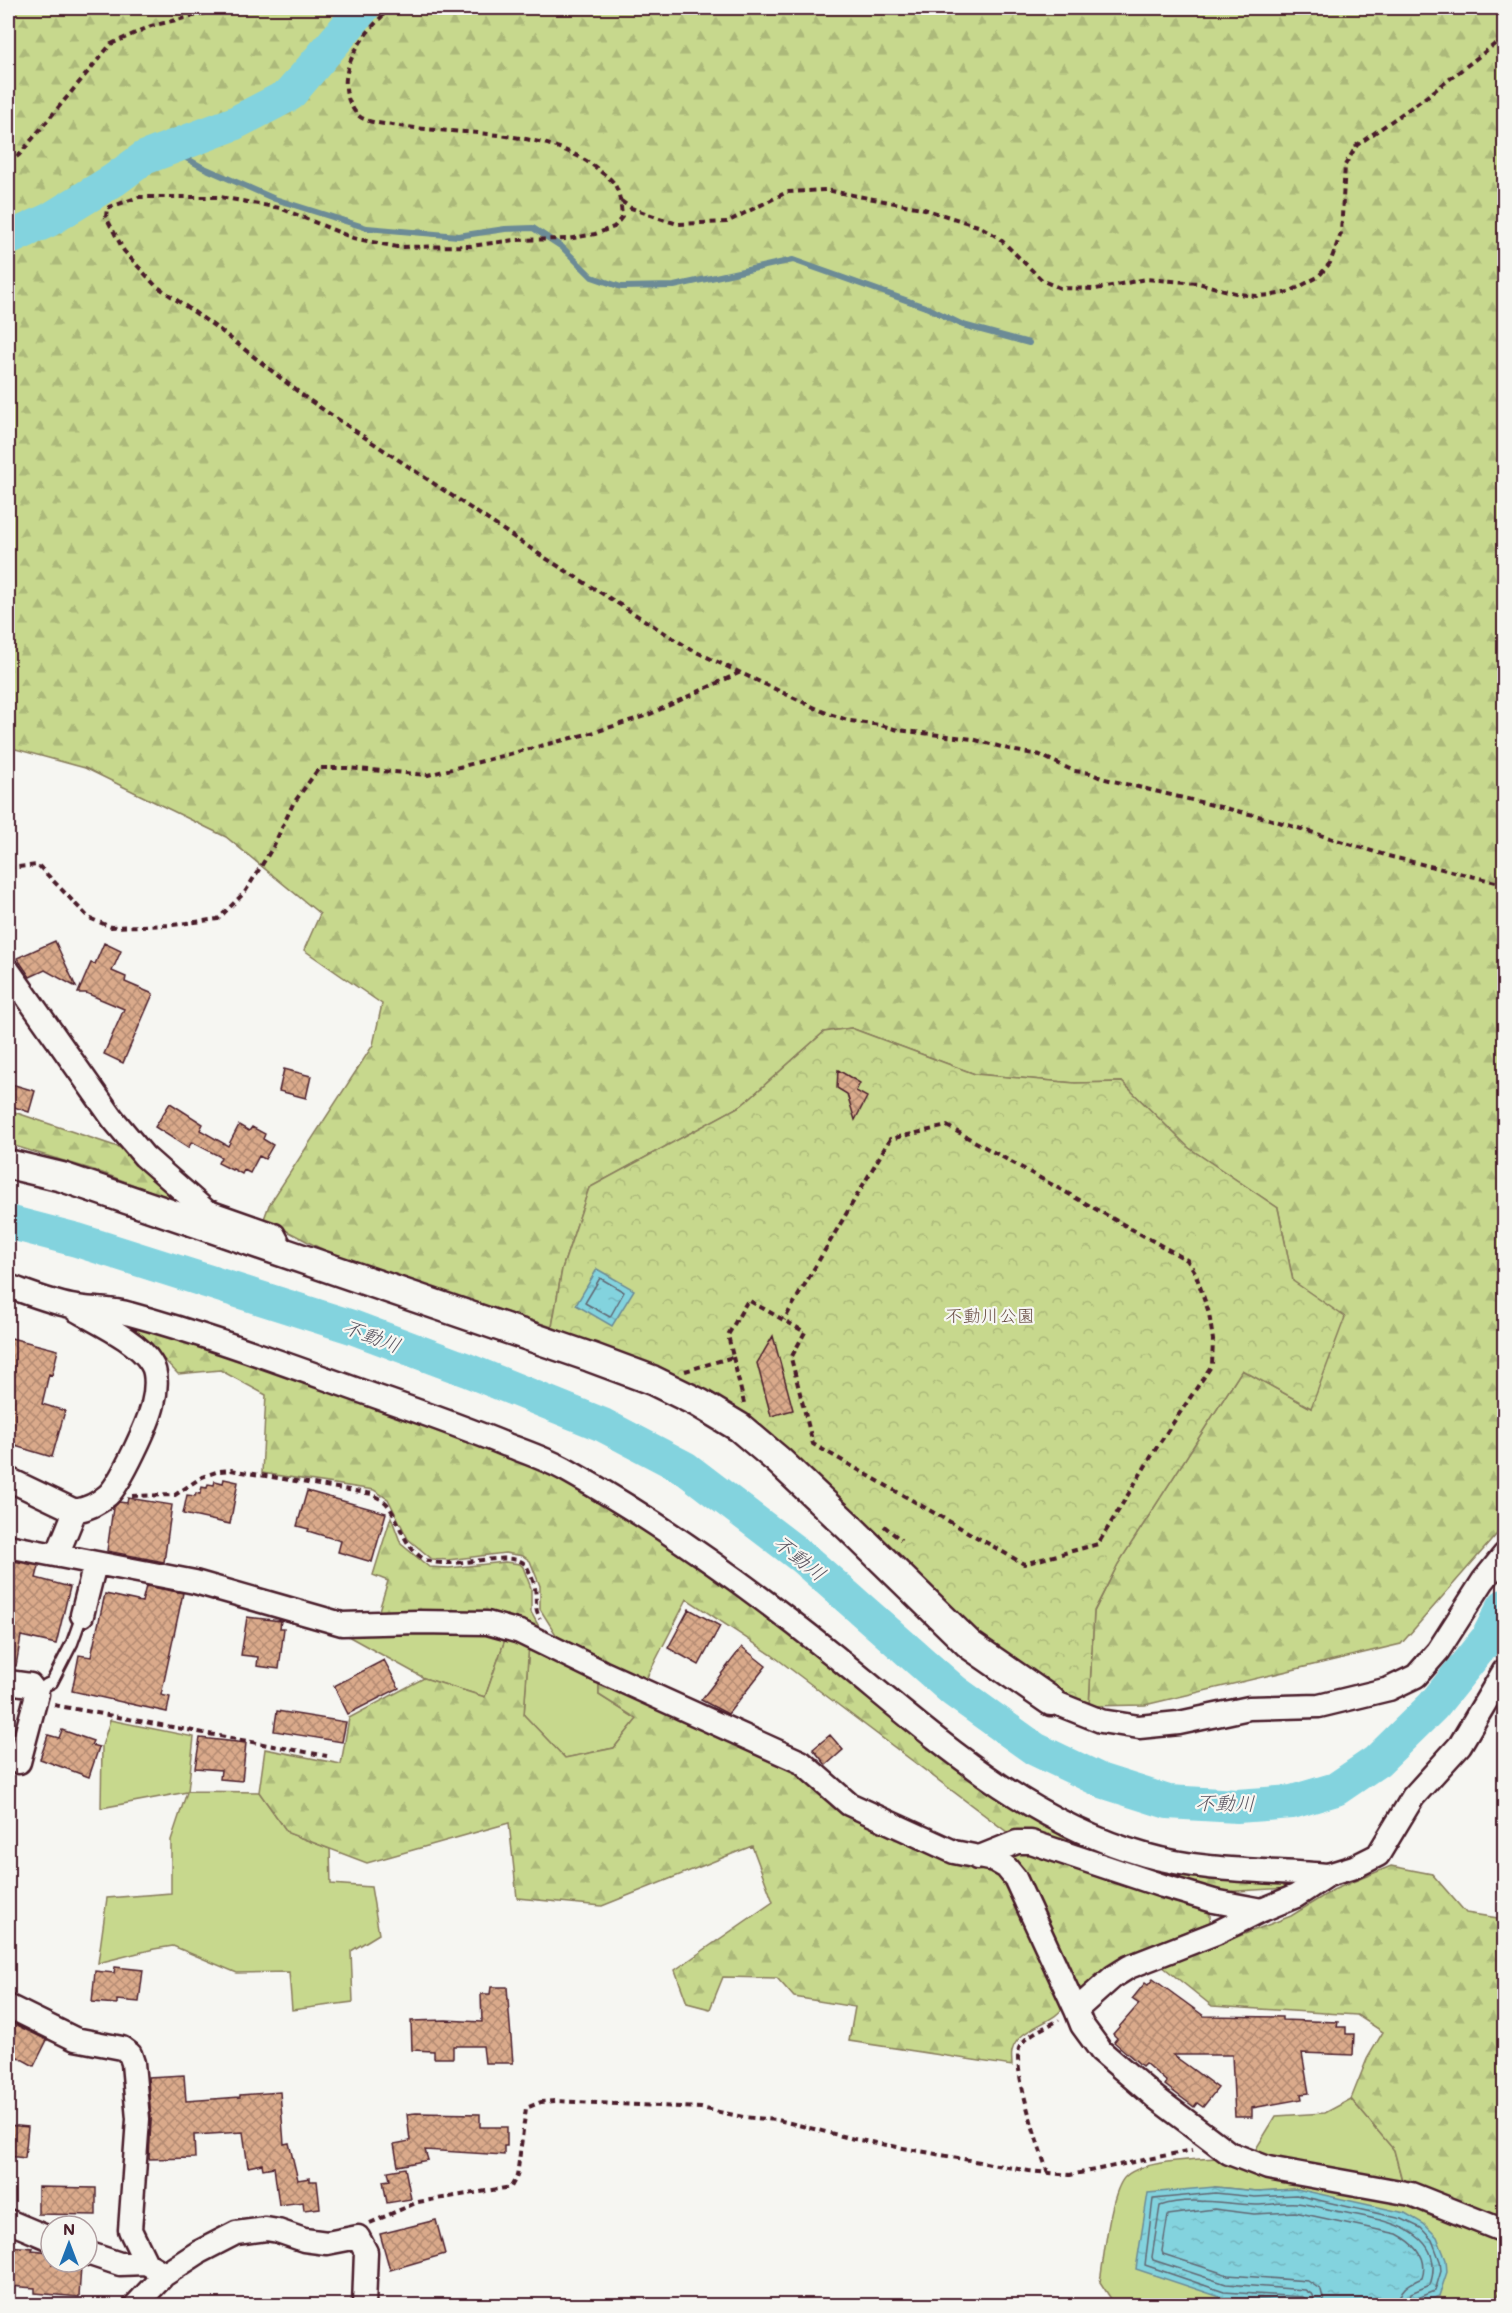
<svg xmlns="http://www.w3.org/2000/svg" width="1512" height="2313" font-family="Mali,'Klee One',sans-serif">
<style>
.grass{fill:#c7d88d;stroke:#887c5c;stroke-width:1.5}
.forest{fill:url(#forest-firs);stroke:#887c5c;stroke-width:1.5}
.park{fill:url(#park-crowns);stroke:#887c5c;stroke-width:1.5}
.water{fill:url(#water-ripples);stroke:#6c8b96;stroke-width:1.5}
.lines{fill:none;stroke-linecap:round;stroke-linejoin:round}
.shore{stroke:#616773;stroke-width:1.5}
.stream{stroke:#6c8b96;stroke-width:6}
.river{stroke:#83d3de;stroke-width:34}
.building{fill:url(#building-cross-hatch);stroke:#4a1f2b;stroke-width:1.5}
.service-casing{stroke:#4a1f2b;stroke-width:15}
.minor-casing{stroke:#4a1f2b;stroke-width:27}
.tertiary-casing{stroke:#4a1f2b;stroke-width:33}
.path{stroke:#4a1f2b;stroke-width:4;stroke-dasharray:6 4.5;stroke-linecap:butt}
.service{stroke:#f6f6f2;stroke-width:10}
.minor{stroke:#f6f6f2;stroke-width:22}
.tertiary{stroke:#f6f6f2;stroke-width:28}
.labels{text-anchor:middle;stroke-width:4.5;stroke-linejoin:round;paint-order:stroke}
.park-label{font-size:18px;fill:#694d44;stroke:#f6f6f2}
.water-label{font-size:20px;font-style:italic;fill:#5b5561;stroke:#f6f6f2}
</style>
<defs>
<pattern id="forest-firs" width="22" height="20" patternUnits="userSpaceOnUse" patternTransform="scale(1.5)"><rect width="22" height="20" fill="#c7d88d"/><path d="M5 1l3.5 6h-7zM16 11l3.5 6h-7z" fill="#acb97a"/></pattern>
<pattern id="park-crowns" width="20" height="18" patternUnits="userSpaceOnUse" patternTransform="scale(1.5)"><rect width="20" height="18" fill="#c7d88d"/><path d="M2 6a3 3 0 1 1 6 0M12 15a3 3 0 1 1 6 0" fill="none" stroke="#acb97a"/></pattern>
<pattern id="water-ripples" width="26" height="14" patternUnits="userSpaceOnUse" patternTransform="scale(1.5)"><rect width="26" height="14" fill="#83d3de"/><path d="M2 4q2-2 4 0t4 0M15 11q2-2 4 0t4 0" fill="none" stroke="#73b5bf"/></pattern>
<pattern id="building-cross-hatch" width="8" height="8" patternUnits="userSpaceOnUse" patternTransform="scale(1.5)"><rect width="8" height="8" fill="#daaa8b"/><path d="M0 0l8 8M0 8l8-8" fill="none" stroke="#b38a72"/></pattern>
</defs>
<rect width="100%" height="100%" fill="#f6f6f2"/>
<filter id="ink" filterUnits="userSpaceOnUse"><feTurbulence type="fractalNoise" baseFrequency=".0167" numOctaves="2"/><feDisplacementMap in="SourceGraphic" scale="12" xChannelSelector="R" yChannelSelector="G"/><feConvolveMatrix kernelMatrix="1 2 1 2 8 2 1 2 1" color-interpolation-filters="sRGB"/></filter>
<g filter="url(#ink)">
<path class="grass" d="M337,1630l170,4 -22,63 -61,-19z
M529,1643l70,34v18l38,24 -23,29 -49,10 -41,-43z
M110,1720l84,17 -6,54 71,1 29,41 42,16 1,35 40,3 8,47 -28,17 2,51 -61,8 -3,-38 -52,1 -64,-27 -19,3 -56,14 9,-65 64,-5v-53l16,-48 -86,16 1,-62z
M1351,2099l43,51 9,35 -122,-23 -27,-10 22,-36 49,-3z
M1216,2158l58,20 37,4 98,24 25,11 25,5 38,13 7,7v45l-13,18h-77l25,-9 -142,-107 -41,2 -41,-4 80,115 27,3h-207l-15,-23c4,-24 10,-92 26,-106 16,-15 70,-17 90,-18z"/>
<path class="forest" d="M8,8h1496v1518l-103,118 -256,61 -56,1 5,-94 24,-48 124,-194 69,38 -18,-127 -15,-73 -89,-60 -67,-66 -47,1 -100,-9 -124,-46 -27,4 -82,73 -153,83 -27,81 -10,58 -215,-70 -73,-38 5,-14 104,-160 9,-41 -78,-54 16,-36 -94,-77 -141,-69 -77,-21z
M8,1110l119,40 61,55 -91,-34 -89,-27z
M96,1320l27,1 106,32 236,84 100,42 169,109 305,233 244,59 6,8 -68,4 -206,-54 -243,-183 -85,-56 -44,86 -83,-44 -20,-32v-23l-10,-25 -7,-5 -18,-3 -57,7 -16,-1 -24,-20 -20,-40 -14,-9 -112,-17 4,-78 -46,-25 -42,4 -23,-24z
M391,1517l10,27 28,23 20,1 56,-6 15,2 3,3 8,21v24l16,29 -171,-21 12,-39 -15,-6z
M507,1634l22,9 -5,72 41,43 49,-10 23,-29 -38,-24v-18l66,29 337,166 64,131c-10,22 -48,23 -54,48 -1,4 0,10 0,15l-163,-25 6,-34 -61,-10 -17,-19 -54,-1 -13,32 -23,-6 -12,-33 98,-68 -21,-56 -150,60 -85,-8 -8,-75 -142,40 -79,-30 -29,-41 6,-43 76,15 8,-46 75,-40 61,19z
M1017,1846l140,46 16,10 37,10v10l-87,34 -37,34 -10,-2 -76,-133z
M1391,1866l41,8 34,39 38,6v323c-16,-16 -45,-19 -68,-24 -9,-3 -18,-8 -27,-12l-15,-56 -43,-51 16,-40 16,-27 -26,-17 -145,-9 -50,-40 129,-50 42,-26z"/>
<path class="park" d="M851,1028l124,46 100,9 47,-1 67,66 89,60 15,73 52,36 -34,91 -69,-38 -124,194 -24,47 -5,95 -23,-8 -61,-35 -302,-269 -151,-67 10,-58 27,-81 153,-83 82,-73z"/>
<path class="water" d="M597,1269l37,21 -22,36 -36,-21z
M1215,2187l41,4 41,-2 108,24 19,11 13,13 9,23 1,12 -8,24 -25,10h-92l-27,-4 -72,-4 -87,-29 12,-76z"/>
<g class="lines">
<path class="shore" d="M600,1278l24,14 -14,25 -25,-14z
M1308,2306l-1,-6 -4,-3 -79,-5 -79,-27 8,-66 62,-6 40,4 41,-2 106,24 19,9 11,12 8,21 1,10 -6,20 -17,7 -3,8
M1316,2306l-3,-11 -8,-5 -79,-6 -73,-24 -1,-3 8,-51c28,-10 67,-2 96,-1 13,0 27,-3 41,-2 17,2 33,7 50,10 37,7 101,18 83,72l-19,8 -4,13
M1325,2306l-4,-16 -13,-9 -80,-6 -65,-21 -1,-3 6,-36 46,-6 40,5 41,-2 102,22c17,9 32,23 25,44 -14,6 -23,11 -24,28"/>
<path class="stream" d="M170,149l32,18 73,32 92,29 91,8 47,-7 28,-1 29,19 30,30 29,10 53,-1 119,-26 135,48 35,17 66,18"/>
<path class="river" d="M8,239l41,-19 65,-40 30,-22 89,-34 56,-29 74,-87
M8,1222l69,18 275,87 115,43 136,55 82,43 118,90 151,133 81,58 67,32 66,21 69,4 55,-4 44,-13 41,-28 56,-55 54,-67 17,-33"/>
</g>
<path class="building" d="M55,941l21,46 -31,-17 -15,7 -13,-19z
M104,943l17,8 -9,20 14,6 -1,5 28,12 -30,69 -19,-9 20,-45 -38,-16h-8l13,-30 4,1z
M284,1069l27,7 -5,22 -27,-7z
M838,1070l22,13 -4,8 11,6 -12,23 -8,-26 -10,-6z
M8,1083l27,8 -6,21 -21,-7z
M170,1103l33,21 -3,6 28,16 11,-21 10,6 3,-4 13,7 -2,5 10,6 -8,14 -6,-3 -9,17 -6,-3 -2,4 -9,-5 -1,1 -14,-7 3,-6 -29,-15 -4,6 -33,-21z
M773,1336l20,74 -22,6 -14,-53z
M11,1338l47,12 -6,25 -3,-1 -7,30 23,7 -13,46 -44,-13v-91z
M224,1479l14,3 -8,42 -47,-10 4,-19 8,1 1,-3 4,1 2,-7 5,1 1,-4 6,1 1,-4 8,2z
M307,1491l79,22 -14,49 -34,-10 3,-11 -33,-10 1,-2 -12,-3z
M128,1498l44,7 -8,57 -57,-11 6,-43 6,-6 8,1z
M8,1560l31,6 -3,12 34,9 -14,57 -35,-8 -5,30 -8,-1z
M146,1586l37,7 -22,102 9,2 -3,15 -95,-21 7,-36 12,2 14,-63 37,8z
M689,1609l31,17 -21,39 -31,-17z
M247,1617l34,4 -1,7h4l-5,41 -22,-3 1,-9 -17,-2z
M742,1647l24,19 -38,48 -27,-14z
M384,1660l15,28 -51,26 -14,-28z
M277,1711l69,11 -4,20 -68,-11z
M62,1730l31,11 -2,4 8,2 -10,30 -49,-18 8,-24 11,3z
M830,1735l13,15 -17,15 -13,-16z
M200,1738l46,5 -4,38 -22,-2 1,-9 -26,-2z
M115,1967l28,3 -4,32 -22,-2v4l-25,-2 3,-31 19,2z
M1153,1979l51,37 78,1v3l56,2 -1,5h9v7h8l-1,21 -51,-2 7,40 -8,1 1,5 -50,9v9h-17l-3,-62h-59l45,33 -15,19 -6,-4 -3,4 -29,-22 2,-3 -22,-19 -3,3 -28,-24 3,-4 -4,-4 26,-30 -7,-5 13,-16 3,2z
M491,1987h16l6,76h-28l-2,-17h-30v12h-19v-7l-22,-1 -1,-29 35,-1 36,2 -1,-28h9z
M8,2021l39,19 -13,26 -22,-12 1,-2 -5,-3z
M184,2075l2,26 54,-4v-2l40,-3 4,52 5,-1 9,37 12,-2v3h7l3,27 -16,2 -1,-8 -24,3 -5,-38 -11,2 -1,-5 -14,3 -5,-35 -49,3 1,23 -46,1 2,-39 -3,-43z
M416,2113l64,1v13h27v19h-3v9l-79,-5 3,10 -30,6 -4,-22 16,-3 -3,-27z
M8,2125l20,2 -3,31 -17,-2z
M405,2168l6,31 -24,4 -4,-22 7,-1 -2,-9z
M38,2187l58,1v27l-58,-1z
M436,2220l9,34 -55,16 -10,-36z
M8,2246l25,2 -1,2 19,2 1,12 29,2 -2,31 -44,-4v-5l-27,-2z"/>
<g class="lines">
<defs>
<path id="service" d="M37,1694l9,-9 6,-3 20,-39 10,-28"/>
<path id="minor" d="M8,970l105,149 31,37 62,55 68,24 8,15
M8,1286c20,7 42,16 63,20 19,4 40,2 59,8 88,24 173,57 259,87 40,14 79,28 118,44 21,8 42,15 61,26 93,52 180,115 262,181 98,79 191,168 315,203 59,17 122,15 183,20
M8,1479l67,32 -18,44
M75,1511c12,-2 24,-8 33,-16 13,-12 41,-73 45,-91 3,-12 5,-31 -2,-41 -13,-22 -53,-40 -75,-53
M8,1546l187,36 147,42 76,-2 69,1 33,9 82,40 199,90 48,42 105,48 40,8 12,7 9,11 61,132
M82,1615l13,-51
M8,1682l22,3 7,9 -18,68 -11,-2
M1051,1701l50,20 38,6 40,-4 70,-15 70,-2 70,-17 27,-13 22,-25 45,-70 21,-26
M977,1858l40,-16h14l132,44 51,15 48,9 34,-14 32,-21 26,-8 24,-12 35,-58 47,-52 44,-74
M1262,1910l-46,23 -87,34 -16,10 -37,33 6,15 19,26 55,47 73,55 39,15 143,26 93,37
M8,2006l67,33 47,9 8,6 3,9 5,56 -8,111 16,33
M8,2221l43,18
M87,2253l33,11 26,-1 12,7
M135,2306l29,-31 35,-23 37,-19 30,-4 12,2 26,9 23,3 31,-6 8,15 -2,54"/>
<path id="tertiary" d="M8,1164l54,13 528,180 62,23 47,23 40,24 39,33 71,67 121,118 81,56"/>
</defs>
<use href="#service" class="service-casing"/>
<use href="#minor" class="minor-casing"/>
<use href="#tertiary" class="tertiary-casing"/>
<path class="path" d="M391,8c-23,20 -54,57 -43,90 3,8 8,18 16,21 10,5 25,5 36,7 64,10 146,1 199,44 4,4 10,7 14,12 7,9 8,24 9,35l-8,10 -19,7 -27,5 -54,1 -43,6 -74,1 -44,-9 -73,-30 -60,-11h-81l-32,11 -1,9 18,34 31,34 65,45 86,68 233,156 153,96 132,62 26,9 30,4 18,5 74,9 44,12 24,4 34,16 16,2 11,5 165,40 122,38 116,28
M8,163l11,-8 92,-111 40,-18 76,-18
M621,201l10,7 46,16 50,-2 60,-30 39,-2 95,18 60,19 18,11 44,43 17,7 36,1 50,-10 52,4 41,11 18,2 16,-1 16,-3 29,-15 12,-14 11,-30 4,-68 12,-20 72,-50 75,-58
M8,868l30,-3 51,53 22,9 61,-2 46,-6 27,-27 28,-45 20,-43 26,-36h28l81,7 167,-43 53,-17 93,-43
M733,1357l11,46
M685,1371l48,-14 -5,-22 20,-35 57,32 -14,26 22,86 211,120 74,-20 59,-97 55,-82 1,-25 -4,-27 -14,-41 -8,-12 -240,-134 -57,13 -106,181
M132,1496l43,-1 27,-18 17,-6 12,-1 141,24c4,3 12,6 15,10 14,18 14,38 34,53 23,18 94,-12 106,10 3,6 7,15 8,21 2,12 -1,21 5,31
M884,1526l17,14
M54,1705l273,51
M1048,2173c-8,-22 -38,-110 -28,-127 8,-13 27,-19 39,-26
M370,2223l48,-21 93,-15 6,-11 9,-68 15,-6 16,-1 144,7 42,9 35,3 76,19 175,32 41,4 122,-25"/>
<use href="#service" class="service"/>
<use href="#minor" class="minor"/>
<use href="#tertiary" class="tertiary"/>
</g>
</g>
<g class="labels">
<g class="park-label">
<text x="990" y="1322">不動川公園</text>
</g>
<g class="water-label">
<text transform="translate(372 1336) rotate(21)" y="7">不動川</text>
<text transform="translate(800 1558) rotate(39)" y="7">不動川</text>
<text transform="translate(1225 1803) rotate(1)" y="7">不動川</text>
</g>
</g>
<rect width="1512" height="2313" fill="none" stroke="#f6f6f2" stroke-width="30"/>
<rect x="15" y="15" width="1482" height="2283" fill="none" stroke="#4a1f2b" stroke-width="2" filter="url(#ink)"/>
<g transform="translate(69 2244)"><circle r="28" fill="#f6f6f2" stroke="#b1a0a2" stroke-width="1.5"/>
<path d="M0-4.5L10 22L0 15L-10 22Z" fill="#1f6fb2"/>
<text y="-9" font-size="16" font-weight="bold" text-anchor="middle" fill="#4a1f2b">N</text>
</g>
</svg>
